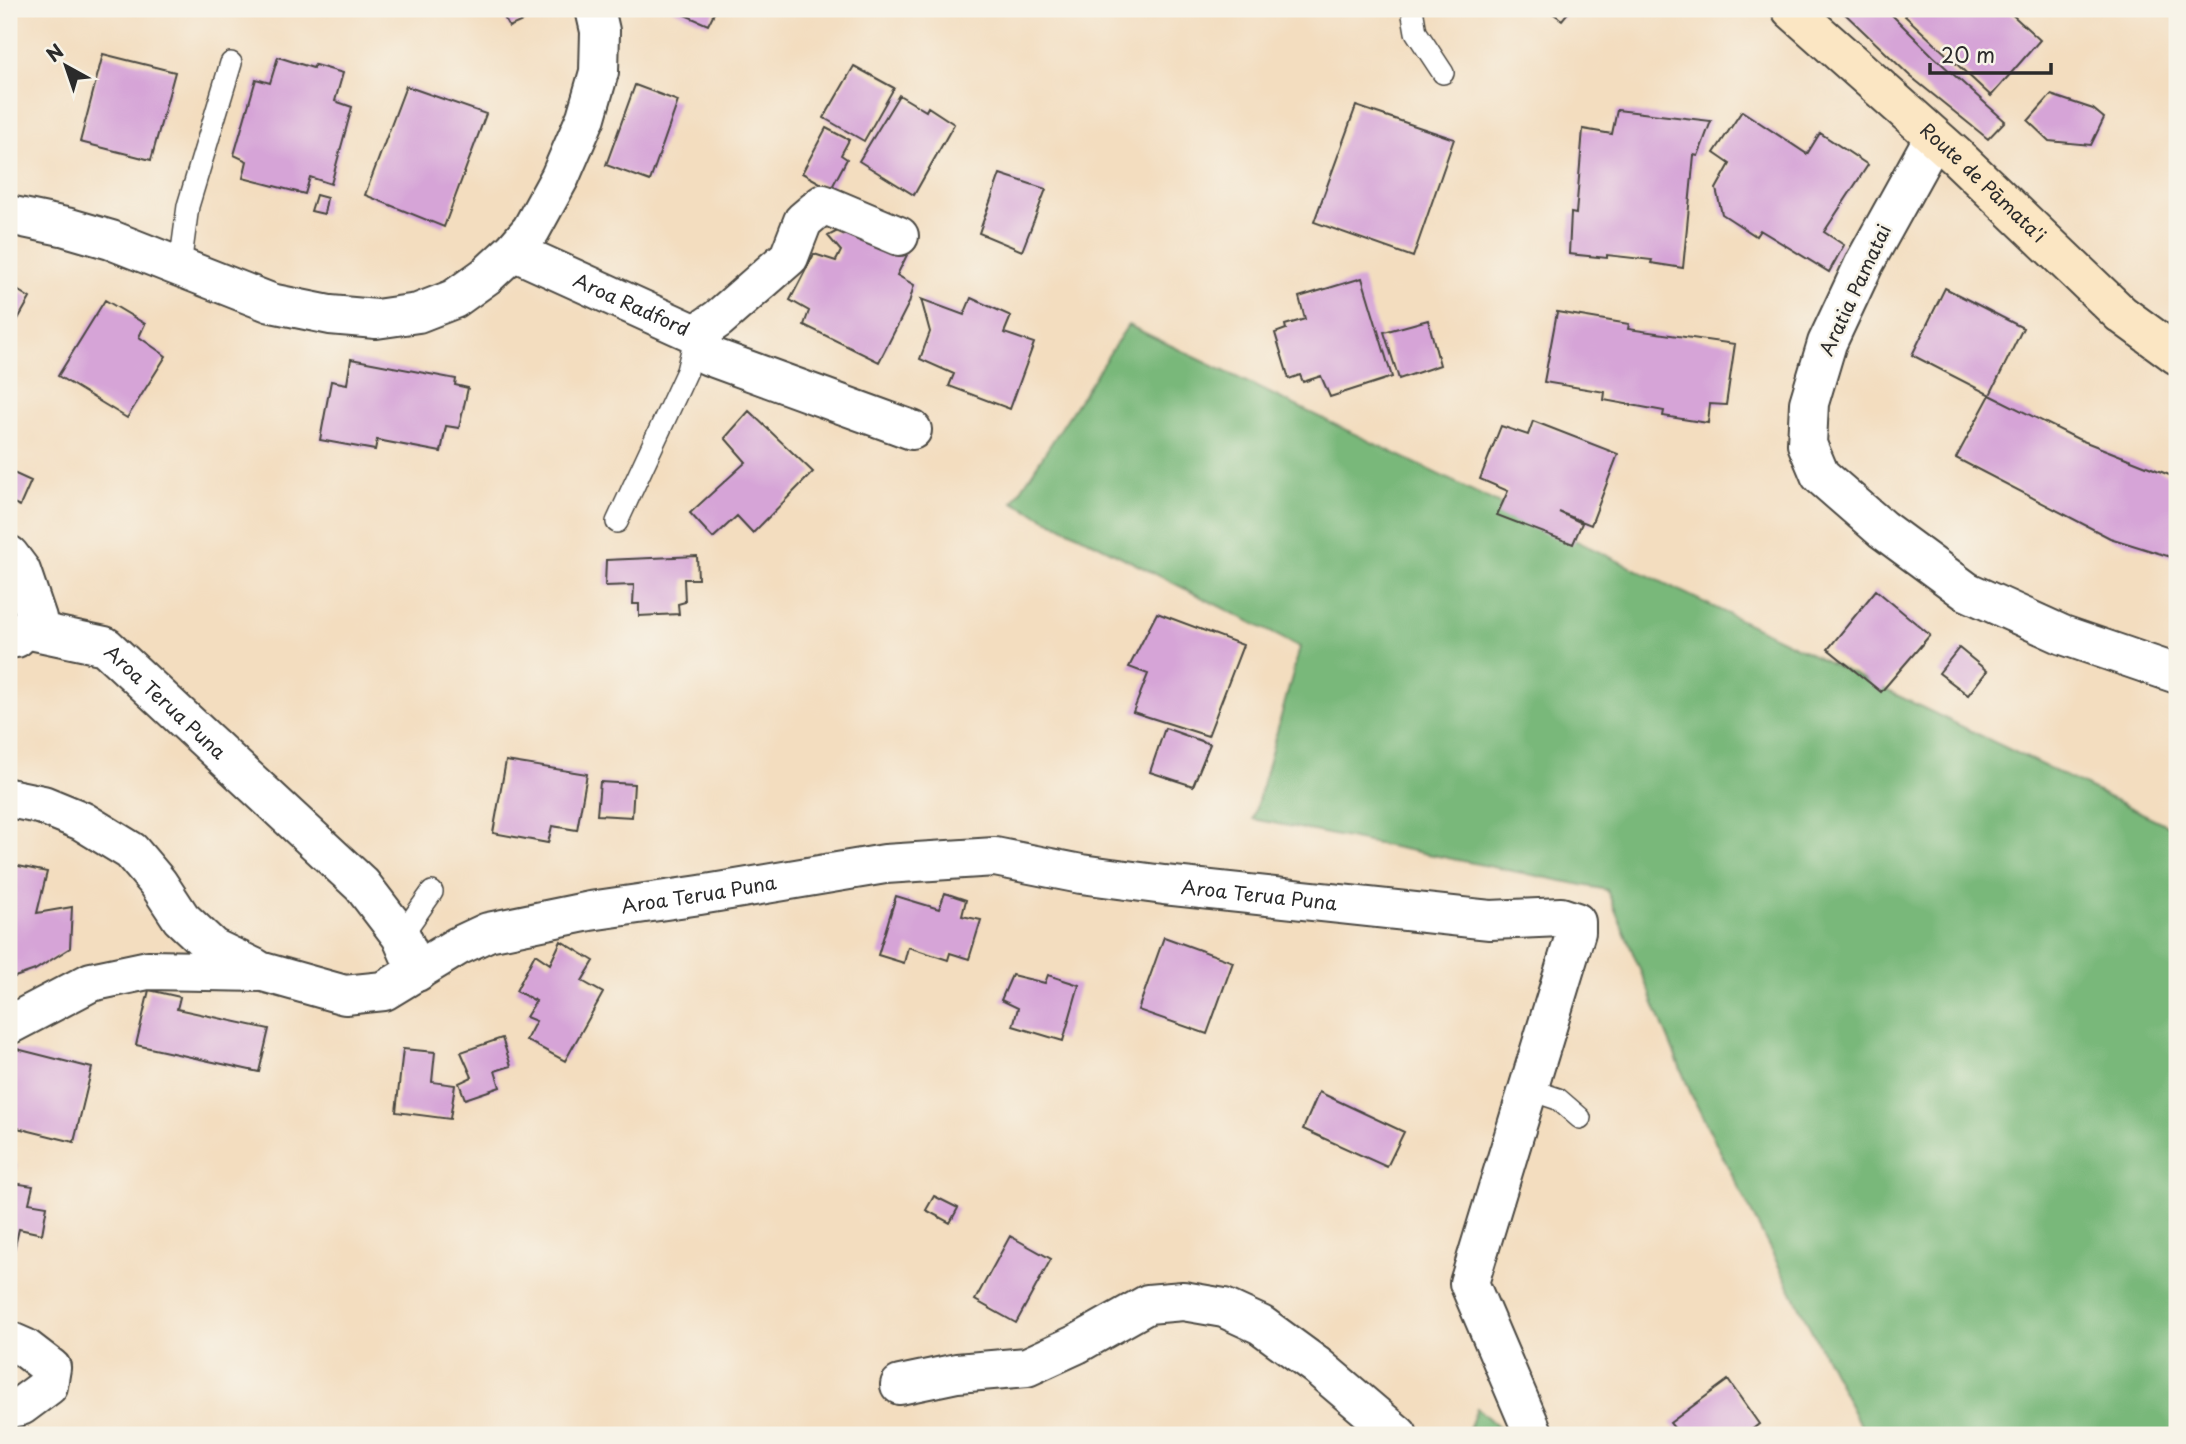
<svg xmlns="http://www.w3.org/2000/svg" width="2186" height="1444" font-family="'Playpen Sans',sans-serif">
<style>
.forest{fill:#79b87a;stroke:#527252;stroke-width:2}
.building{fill:#d6a4d7}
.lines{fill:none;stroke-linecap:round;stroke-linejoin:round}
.lane-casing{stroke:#494641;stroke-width:24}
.street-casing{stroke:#494641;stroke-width:42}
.secondary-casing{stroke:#494641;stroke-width:42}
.lane{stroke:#fff;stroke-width:21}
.street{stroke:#fff;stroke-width:38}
.secondary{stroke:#fbe6c3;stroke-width:38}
.labels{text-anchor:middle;stroke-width:5;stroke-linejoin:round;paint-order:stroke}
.street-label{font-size:19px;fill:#2b2b2b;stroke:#f7f3e8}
</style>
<rect width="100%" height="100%" fill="#f7f3e8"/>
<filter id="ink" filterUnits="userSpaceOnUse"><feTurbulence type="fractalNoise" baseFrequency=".0143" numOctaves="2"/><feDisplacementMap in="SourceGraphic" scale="14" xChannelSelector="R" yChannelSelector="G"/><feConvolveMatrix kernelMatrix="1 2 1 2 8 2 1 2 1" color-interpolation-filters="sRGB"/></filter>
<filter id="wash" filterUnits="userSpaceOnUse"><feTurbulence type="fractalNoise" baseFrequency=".00686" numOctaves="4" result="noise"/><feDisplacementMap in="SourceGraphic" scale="28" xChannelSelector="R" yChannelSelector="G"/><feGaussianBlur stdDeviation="1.57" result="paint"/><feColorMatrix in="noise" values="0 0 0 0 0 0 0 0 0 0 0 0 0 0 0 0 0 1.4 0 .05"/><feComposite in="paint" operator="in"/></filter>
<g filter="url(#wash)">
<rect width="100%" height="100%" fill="#f3ddbf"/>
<path class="forest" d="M1128,325l1049,505v605h-312l-173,-339 -85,-206 -354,-71 47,-172 -287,-145z
M1477,1408l30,27h-40z"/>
<g id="blocks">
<path class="building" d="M500,9h49l-40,18z
M671,9h45l-8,16z
M1547,9h24l-9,11z
M1840,9h46l47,47 72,65 -17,18 -78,-63z
M1911,9h95l34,31 -49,56 -86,-80z
M103,54l72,18 -24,88 -71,-18z
M278,57l35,11 2,-3 28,8 -8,28 17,6 -21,77 -21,-7 -5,17 -62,-16 4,-17 -13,-6 22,-76 14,4z
M854,66l40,22 -30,53 -40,-23z
M635,85l43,16 -28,80 -44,-16z
M406,86l80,28 -42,113 -79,-32z
M899,95l27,16 2,-4 26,17 -40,71 -55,-34z
M2051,95l42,14 11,9 -13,27 -42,-4 -21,-20z
M1356,106l98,33 -41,118 -99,-35z
M1617,110l94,11 -13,35 -4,-1 -11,113 -32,-5 1,-3 -45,-5v3l-38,-4 2,-41 5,1 7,-85 29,5z
M1742,111l65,43 13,-21 48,32 -44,67 20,13 -15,27 -69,-42 -4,6 -34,-22 -6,-25 14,-25 -16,-11z
M826,128l23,12 -8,15 6,4 -16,30 -29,-16z
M1000,174l46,15 -24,62 -43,-18z
M316,195l11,3 -3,16 -13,-3z
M849,225l58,30 -10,20 17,10 -5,18 -30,59 -75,-37 5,-14 -19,-11 24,-46 22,7 5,-10 -13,-15z
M1362,278l30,99 -62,20 -9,-21 -18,6 -3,-7 -11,4 -14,-46 11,-4 -1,-4 20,-6 -6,-22z
M9,285l21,13 -21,37z
M1945,288l78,40 -33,67 -78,-40z
M971,298l40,18 -7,17 30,10 -24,66 -61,-23 5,-12 -34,-15 10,-27 -9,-33 43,16z
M105,300l40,24 -6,13 27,19 -39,62 -69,-42z
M1557,312l72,12 -1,5 107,15 -9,61 -16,-1 -2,19 -45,-7 1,-5 -60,-11 1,-8 -61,-10z
M1428,320l12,45 -41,14 -15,-47z
M351,359l105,20 -1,6 13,3 -9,40 -13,-2 -5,26 -64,-12 -2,10 -55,-10 11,-59 16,3z
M1990,395l88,44 99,39v81l-67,-21 -154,-80z
M749,411l64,61 -60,61 -16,-17 -24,22 -23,-25 56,-51 -21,-24z
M1533,421l85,33 -27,71 -32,-13 23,11 -9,21 -76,-29 11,-24 -28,-12 21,-53 27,9z
M9,471l22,10 -11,25 -11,-5z
M697,556l1,23h-14l1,23 -7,2 1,10 -40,2v-12h-6l1,-19 -29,1 1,-26z
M1876,590l54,45 -49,57 -53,-43z
M1157,613l86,32 -35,91 -75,-24 15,-38 -19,-7z
M1959,648l28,23 -19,24 -29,-22z
M1165,728l45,16 -17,42 -43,-14z
M506,761l81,13 -10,56 -25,-4 -4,17 -55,-10z
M600,782l34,2 -2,33 -35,-2z
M9,864l38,8 -10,41 35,-6 -2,41 -35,22 -26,9z
M945,893l21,7 -4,16 19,4 -12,39 -19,-6 -2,7 -40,-13 -4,16 -26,-8 18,-59 43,13z
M1164,937l69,25 -26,72 -69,-24z
M561,941l33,20 -12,20 21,12 -38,68 -39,-21 10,-19 -10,-4 10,-16 -20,-10 19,-37 15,10z
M1012,975l33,8 3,-8 31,10 -16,56 -50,-15 5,-18 -17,-8z
M149,990l31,7 -3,12 92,20 -10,43 -123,-27z
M502,1038l9,28 -16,5 5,16 -35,12 -6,-16 13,-6 -11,-25z
M9,1047l83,21 -18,74 -65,-16z
M403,1049l32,3 -3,30 23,3 -5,34 -54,-7z
M1319,1092l85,40 -17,35 -84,-38z
M9,1163l8,2 -4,18 20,3 -4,17 18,3 -5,28 -23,-5 -5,21 -5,-1z
M934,1196l24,12 -8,15 -24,-13z
M1010,1236l41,23 -35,64 -41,-23z
M1728,1380l31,44 -14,11h-65l-10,-12z"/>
</g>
</g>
<g filter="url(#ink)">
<use href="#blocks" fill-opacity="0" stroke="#494641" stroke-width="2"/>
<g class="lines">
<defs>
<path id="lane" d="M1412,9l4,23 27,41
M180,266l8,-60 43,-143
M617,522l70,-151 9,-37
M401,936l31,-44
M1528,1089l30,10 22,19"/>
<g id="street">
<path d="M1934,137l-69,125 -38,81 -18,60 -2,41 13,31 62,54 84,62 97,44 114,39"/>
<path d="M9,215l57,12 45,13 160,63 59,12 46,4 42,-6 36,-14 32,-23 27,-25 18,-21 29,-53 26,-60 13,-45 1,-41 -5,-22"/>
<path id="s1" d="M513,251l183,83 22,-15 71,-62 14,-36 20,-17 76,32"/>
<path d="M696,334l13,22 203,74"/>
<path d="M9,555l12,16 16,47 -21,20 -7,1"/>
<path id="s2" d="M25,629l80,17 257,239 39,51 16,36"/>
<path d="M9,798l34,7 39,16 49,30 27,32 23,35 32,30 42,20"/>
<path id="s3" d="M9,1025l82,-43 57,-12 115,2 82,23 39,-4 74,-45 30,-14 102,-21 110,-16 185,-31 110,-7 86,17 83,11 326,35 71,-3 15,5v10l-107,351 65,152"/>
<path d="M9,1341l16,7 26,20 -3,18 -27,20 -12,2"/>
<path d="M900,1385l57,-12 70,-6 50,-23 71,-40 35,-3 41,7 37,17 56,41 81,69"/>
</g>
<g id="secondary">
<path id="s4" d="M1791,9l165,147 165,158 56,41"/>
</g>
</defs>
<use href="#lane" class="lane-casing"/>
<use href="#street" class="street-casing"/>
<use href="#secondary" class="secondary-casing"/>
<use href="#lane" class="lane"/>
<use href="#street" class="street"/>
<use href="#secondary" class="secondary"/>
</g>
</g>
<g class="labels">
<g class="street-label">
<text dy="7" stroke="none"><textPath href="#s4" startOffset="259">Route de Pāmata'i</textPath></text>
<text transform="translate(1855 290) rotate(-65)" y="7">Aratia Pamatai</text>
<text dy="7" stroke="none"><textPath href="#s1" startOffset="130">Aroa Radford</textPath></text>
<text dy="7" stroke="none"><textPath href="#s2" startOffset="164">Aroa Terua Puna</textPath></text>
<text dy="7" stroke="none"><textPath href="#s3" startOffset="724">Aroa Terua Puna</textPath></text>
<text dy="7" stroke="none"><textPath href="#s3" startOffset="1290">Aroa Terua Puna</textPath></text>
</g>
</g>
<rect width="2186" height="1444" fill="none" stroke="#f7f3e8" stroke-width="35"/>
<g transform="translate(66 66) rotate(320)" stroke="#f7f3e8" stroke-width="5" paint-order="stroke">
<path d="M0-5L12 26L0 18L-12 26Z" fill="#2b2b2b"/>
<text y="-10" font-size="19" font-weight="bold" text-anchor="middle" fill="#2b2b2b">N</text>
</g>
<path d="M1930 63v10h121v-10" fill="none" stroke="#2b2b2b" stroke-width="3.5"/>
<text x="1941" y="63" font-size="21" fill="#2b2b2b" stroke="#f7f3e8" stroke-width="5" paint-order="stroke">20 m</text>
</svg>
